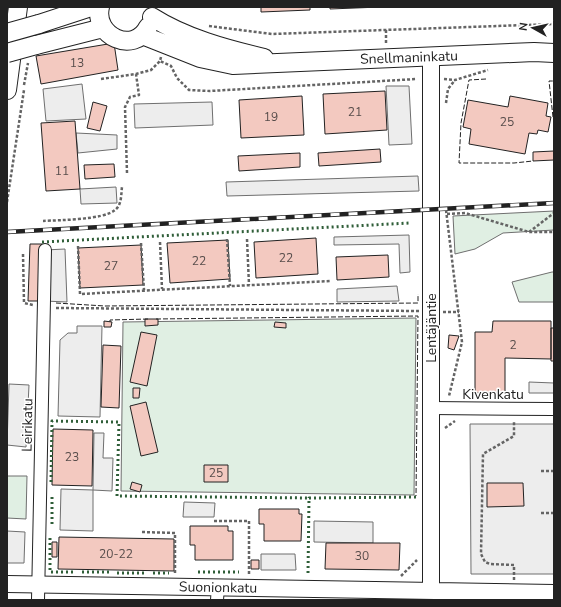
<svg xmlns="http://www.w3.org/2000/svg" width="561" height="607" font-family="'Nunito Sans',sans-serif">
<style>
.green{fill:#e0efe3;stroke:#6f6f6f}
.parking{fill:#ededed;stroke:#6f6f6f}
.building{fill:#f3c9c0;stroke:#222}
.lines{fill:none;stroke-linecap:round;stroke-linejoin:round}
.street-casing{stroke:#222;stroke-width:14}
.secondary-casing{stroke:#222;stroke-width:18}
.primary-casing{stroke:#222;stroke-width:20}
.path{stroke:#646464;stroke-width:2.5;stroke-dasharray:3 2;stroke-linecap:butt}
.street{stroke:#fff;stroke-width:12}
.secondary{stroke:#fff;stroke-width:16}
.primary{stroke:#fff;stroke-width:18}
.rail-casing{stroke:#222;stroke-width:4.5}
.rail{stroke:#fff;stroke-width:3;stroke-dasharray:9;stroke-linecap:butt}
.primary-bridge-casing{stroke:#222;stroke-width:20;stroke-linecap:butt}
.primary-bridge{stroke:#fff;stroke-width:18}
.hedge{stroke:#2f5e38;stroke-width:3;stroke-dasharray:2 3;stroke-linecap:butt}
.fence{stroke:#222;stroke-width:1;stroke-dasharray:5 2;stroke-linecap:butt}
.labels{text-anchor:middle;stroke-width:3;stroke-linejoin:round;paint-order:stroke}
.number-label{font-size:12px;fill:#564c4a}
.street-label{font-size:14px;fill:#222;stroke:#fff}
</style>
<rect width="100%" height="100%" fill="#fff"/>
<path class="green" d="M554,211v19l-51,3 -28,16 -20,5 -2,-38z
M552,272h2v30h-35l-7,-20z
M416,318l-2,177 -293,-4 2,-169z
M7,476h20l-1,43 -19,-1z"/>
<path class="parking" d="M82,84l4,35 -40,2 -3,-32z
M386,86h23l3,58 -23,1z
M212,102l1,23 -78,3 -1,-24z
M76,133l41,2v14l-39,4z
M418,176l1,15 -192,5 -1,-14z
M116,187l1,16 -36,1 -1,-15z
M409,235l1,37 -10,1 -1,-29 -65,1v-8z
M65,249l2,53 -23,-1 1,-51z
M397,286l2,15 -62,1v-13z
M77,326h25l-2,91 -42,-1 2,-76 8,-7h9z
M529,382l25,1v10h-25z
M9,384l20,1 -3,62 -19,-2z
M470,424h84v150h-83z
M94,433h10l-1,25h10l-1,33 -19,-1v41l-33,-1 1,-41 32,1z
M184,502l31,1 -1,14h-31z
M314,521l59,1v21l-59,-1z
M7,531l18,1 -1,31h-17z
M261,554h34l1,16h-35z"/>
<path class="building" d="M261,7h49v3l-49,2z
M330,7h50l-50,2z
M114,43l4,27 -77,14 -5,-28z
M385,91l2,39 -62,4 -2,-40z
M302,96l2,39 -63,3 -2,-38z
M510,96l38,7 -2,13 5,1 -3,15 -10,-2 -1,4 -8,-1 -4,21 -56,-10 2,-15 -8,-2 5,-27 40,7z
M93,102l14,4 -7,25 -13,-3z
M75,121l5,68 -34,2 -5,-68z
M380,149l1,13 -62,4 -1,-13z
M554,151v9l-21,1v-9z
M300,153v14l-61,4 -1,-15z
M114,164l1,13 -30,2 -1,-14z
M316,238l2,36 -62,4 -2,-36z
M228,240l2,39 -60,4 -3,-40z
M30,244h12l-2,57h-12z
M141,245l2,40 -63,3 -2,-40z
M388,255l1,22 -52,3 -1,-23z
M145,319h13v6l-13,1z
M104,321l8,1 -1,5h-7z
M493,321h58v38l-46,-1v35h-30v-61h17z
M275,322l11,1v5l-12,-1z
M551,328h3v33h-3z
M141,332l16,3 -10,51 -17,-4z
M449,335l10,1 -5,14 -6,-2z
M103,345l18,1 -2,62 -18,-1z
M133,388h7l-1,10h-6z
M146,402l12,50 -17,4 -11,-50z
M53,429l40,1 -1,56 -40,-1z
M204,465h24v17h-24z
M132,482l10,3 -2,7 -10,-3z
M487,483h36l1,23 -37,1z
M259,509h40v5h3l-1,27h-37v-17h-5z
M190,526h38v5h5v29h-38v-15h-5z
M59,537l115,2v32l-116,-2z
M52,542h5v15h-5z
M326,543h74l-1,27 -74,-1z
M251,560h8v9h-8z"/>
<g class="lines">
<defs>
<path id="street" d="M431,408l123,1
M38,600l7,-350
M217,600l1,-13"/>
<path id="secondary" d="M431,56v544
M7,584l547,9"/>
<path id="primary" d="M100,7c-7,29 34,48 48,20
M152,17c33,21 74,32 112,41
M39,24l52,-17
M142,35l58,23 33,7 301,-13 20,1
M36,45l67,-17
M7,90l11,-83"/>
</defs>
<use href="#street" class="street-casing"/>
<use href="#secondary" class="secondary-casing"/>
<use href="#primary" class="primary-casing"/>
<path class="path" d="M209,26l63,8 282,-10
M386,30v14
M161,57l-1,4 11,5 6,12 12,12 21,1 207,-12
M101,79l35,-5 15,-4 9,-9
M444,79l11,1 33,-10
M24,85l4,-22
M446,103l2,-14 7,-9
M127,173l-2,-66 5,-10 9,-2 -3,-21
M7,202l17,-112
M446,210l16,132 -13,54
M447,214l18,-1 64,19h25
M43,221c16,-1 60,-1 72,-11 7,-5 6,-16 7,-23
M529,232l25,-19
M227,239l3,47
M247,239l2,46
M160,242l2,47
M141,243l3,47
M78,246l2,48 250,-13
M23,254l1,49 9,2
M56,308l363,3
M443,312h16
M445,428l10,-7
M541,471h13
M541,513h13
M214,521h35v53
M142,532l33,1v40
M401,576l16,-16
M514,580v-15l-24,-1 -5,-2 -4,-8 2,-100 31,-18v-15"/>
<use href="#street" class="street"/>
<use href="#secondary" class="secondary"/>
<use href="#primary" class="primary"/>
<defs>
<path id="rail" d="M7,232l547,-29"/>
</defs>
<use href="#rail" class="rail-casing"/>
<use href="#rail" class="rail"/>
<defs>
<path id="primary-bridge" d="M7,33l32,-9
M7,53l29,-8"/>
</defs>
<use href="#primary-bridge" class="primary-bridge-casing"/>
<use href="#primary-bridge" class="primary-bridge"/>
<path class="hedge" d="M42,242l368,-19
M51,482l1,-61 67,1 -2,74 192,2
M52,524v-29
M50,538v34h25
M82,572h29
M198,572h41
M117,573h30
M153,573h16
M308,573l1,-75 107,-1"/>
<path class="fence" d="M486,79l-17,1 -8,43 -2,40h55l19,-2
M553,117l-4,-36h5
M56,303l49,3 313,-3v-9
M156,319l262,-3 -2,180
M110,322v-2l38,-1"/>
</g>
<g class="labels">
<g class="number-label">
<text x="77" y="67">13</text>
<text x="355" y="116">21</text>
<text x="271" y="121">19</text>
<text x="507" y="126">25</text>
<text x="62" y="175">11</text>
<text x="286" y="262">22</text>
<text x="199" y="265">22</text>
<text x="111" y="270">27</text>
<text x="513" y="349">2</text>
<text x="72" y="461">23</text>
<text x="216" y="477">25</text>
<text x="116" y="558">20-22</text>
<text x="362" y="560">30</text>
</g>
<g class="street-label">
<text transform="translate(409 57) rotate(-2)" y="5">Snellmaninkatu</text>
<text transform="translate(431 328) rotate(-90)" y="5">Lentäjäntie</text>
<text x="493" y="399">Kivenkatu</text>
<text transform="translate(27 425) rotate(-89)" y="5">Leirikatu</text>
<text transform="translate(218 587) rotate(1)" y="5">Suonionkatu</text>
</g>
</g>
<rect width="561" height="607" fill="none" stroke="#222222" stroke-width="16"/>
<g transform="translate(533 28) rotate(278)" stroke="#ffffff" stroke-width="3" paint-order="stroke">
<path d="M0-3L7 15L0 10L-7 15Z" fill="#222222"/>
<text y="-6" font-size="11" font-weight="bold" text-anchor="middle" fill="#222222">N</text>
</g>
</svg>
